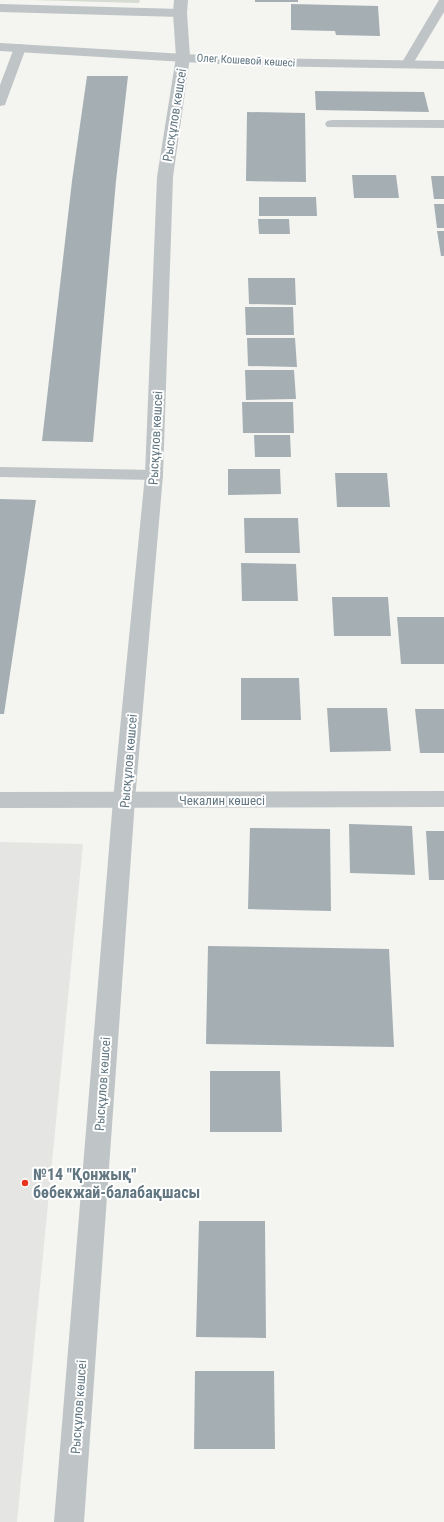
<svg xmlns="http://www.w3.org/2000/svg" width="444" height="1522" font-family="'Roboto Condensed',sans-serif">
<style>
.built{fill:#e5e5e3}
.green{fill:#d6dbd1}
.building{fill:#a5afb3}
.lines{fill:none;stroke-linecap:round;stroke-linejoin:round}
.service{fill:#bfc4c6;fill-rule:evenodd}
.minor{fill:#bfc4c6;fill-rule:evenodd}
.tertiary{fill:#bfc4c6;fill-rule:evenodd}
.poi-dot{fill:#e7351d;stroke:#fff;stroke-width:1.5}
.labels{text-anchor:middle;stroke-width:4;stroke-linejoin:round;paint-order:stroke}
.far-street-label{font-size:11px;fill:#627782;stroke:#fff}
.street-label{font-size:13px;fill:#627782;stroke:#fff}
.near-poi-label{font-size:16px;font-weight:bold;fill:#627782;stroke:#fff;text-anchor:start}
</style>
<rect width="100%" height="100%" fill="#f4f4f0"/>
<path class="built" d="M0,842l83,2 -66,678h-17z"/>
<path class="green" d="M31,0h109l-1,3z"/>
<path class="building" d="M255,0h43v2h-43z
M291,4l87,2 2,30 -44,-1 -1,-4 -44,-1z
M87,76h41l-12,105 -23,261 -51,-1 30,-260z
M315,91l109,1 5,20 -113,-2z
M247,112l58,1 1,69 -60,-1z
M352,175h44l3,23h-45z
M431,176h13v23h-10z
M259,197h57l1,19h-58z
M434,204h10v24h-7z
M258,219h31l1,15h-31z
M437,231h7v25h-3z
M248,278h47l1,27 -47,-1z
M245,307h48l1,28h-48z
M247,338h48l2,29 -49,-1z
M245,370h49l2,29 -50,1z
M242,402h51l1,31h-51z
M254,435h36l1,22h-36z
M228,469h52l1,25 -53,1z
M335,473h52l3,34h-53z
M0,499l36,1 -32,214h-4z
M244,518h54l2,35h-55z
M241,563l55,1 2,37h-56z
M332,597h56l3,39h-57z
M397,617h47v47h-43z
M241,678h58l2,42h-60z
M327,708h60l4,43 -61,1z
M415,709h29v44h-24z
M349,824l63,2 3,49 -65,-2z
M250,828l80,1 1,82 -83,-2z
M426,831h18v49h-15z
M208,946l181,3 5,98 -188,-3z
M210,1071h70l2,61h-72z
M199,1221h66l1,117 -70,-1z
M195,1371h79l1,78h-81z"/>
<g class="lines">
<path class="service" d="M439,0h5v12l-33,55h-8l-2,-3z
M0,4l180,5 4,1 2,3 -2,3 -4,1 -180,-5z
M20,44l4,1 2,3 -20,54 -1,3 -5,1v-21l14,-37 2,-3z
M332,120h112v8l-117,-1 -2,-3 2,-3z
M0,467l154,3 6,1 2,4 -2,4 -6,1 -154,-3z"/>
<path class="minor" d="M0,43l252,15 192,3v8l-192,-3 -252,-15z
M444,791v16l-444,1v-16z"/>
<path class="tertiary" d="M174,0h14l-1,13 3,44 -17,120 -10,298 -28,325 -51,722h-30l59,-722 32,-325 12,-298 19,-120 -3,-44z"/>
</g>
<circle class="poi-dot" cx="25" cy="1183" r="4"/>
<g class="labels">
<g class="far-street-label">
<text transform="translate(246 60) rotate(3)" y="4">Олег Кошевой көшесі</text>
</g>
<g class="street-label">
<text transform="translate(174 115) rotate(-81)" y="5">Рысқұлов көшсеі</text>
<text transform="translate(155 438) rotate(-87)" y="5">Рысқұлов көшсеі</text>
<text transform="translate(128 761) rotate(-85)" y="5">Рысқұлов көшсеі</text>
<text x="222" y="805">Чекалин көшесі</text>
<text transform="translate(102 1084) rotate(-86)" y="5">Рысқұлов көшсеі</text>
<text transform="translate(78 1407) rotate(-86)" y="5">Рысқұлов көшсеі</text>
</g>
<g class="near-poi-label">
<text x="33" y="1180">№14 "Қонжық"<tspan x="33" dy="18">бөбекжай-балабақшасы</tspan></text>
</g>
</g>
</svg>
